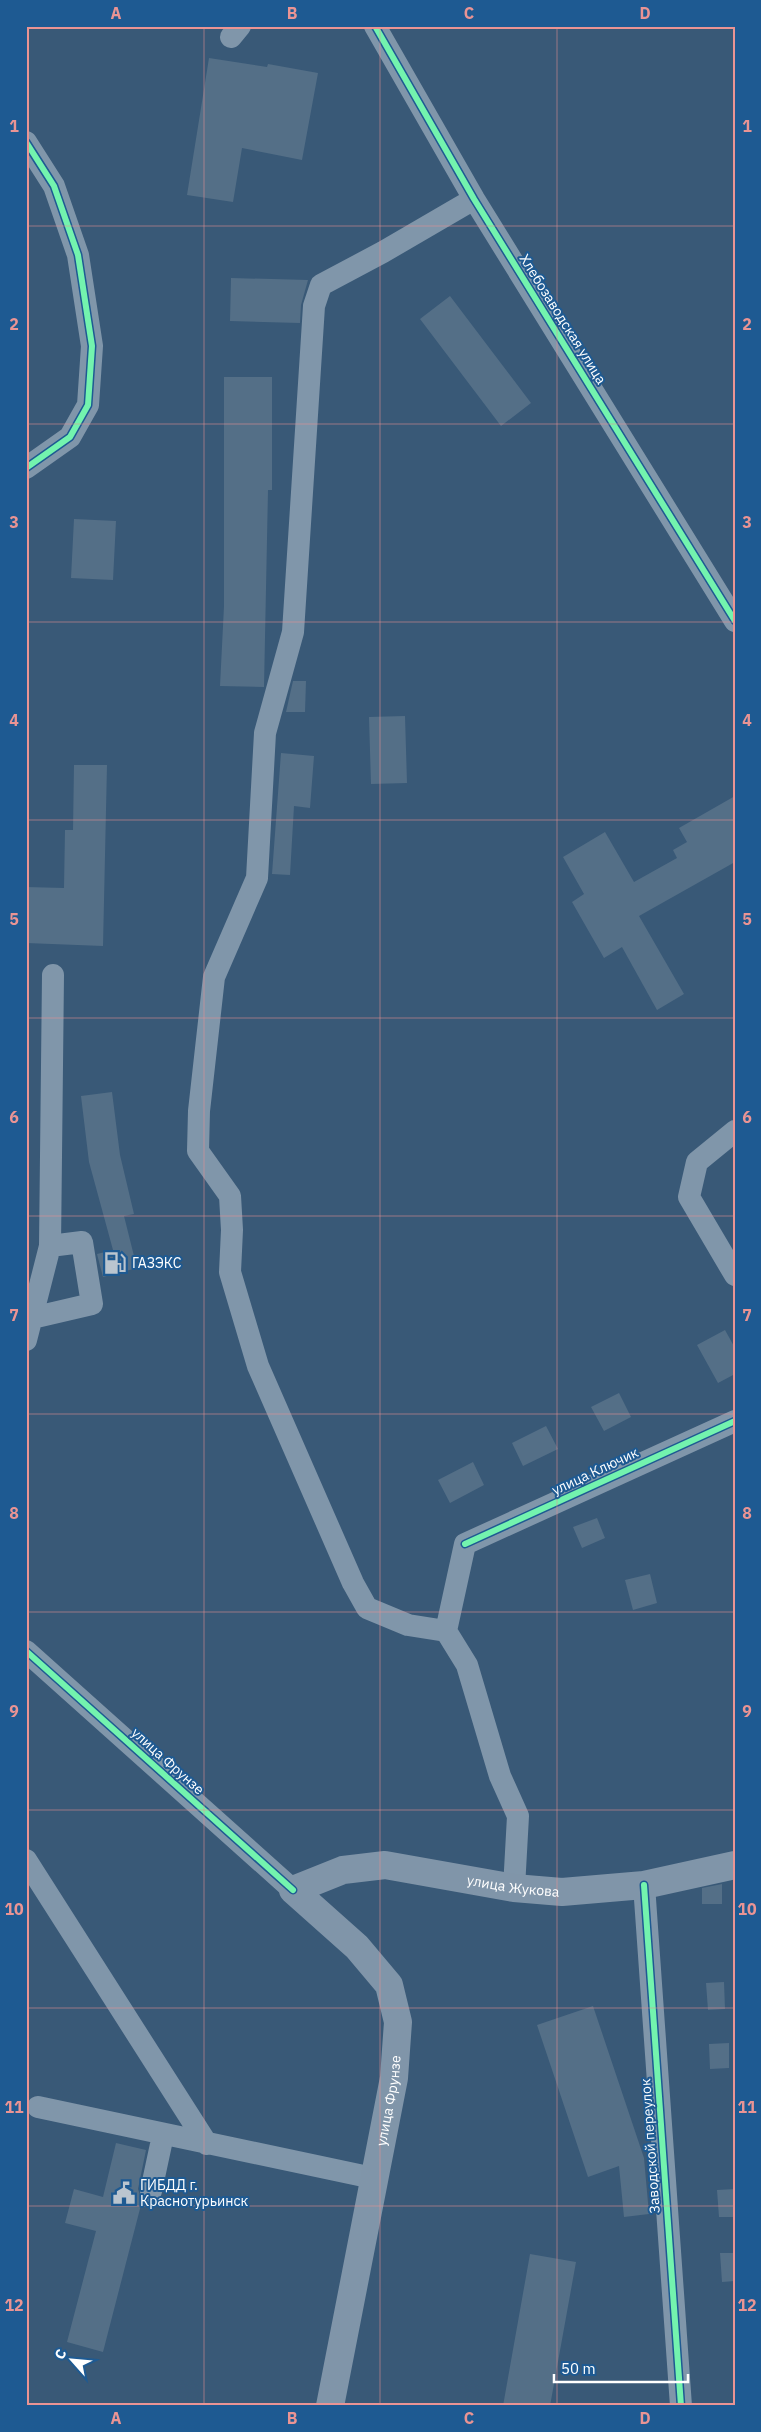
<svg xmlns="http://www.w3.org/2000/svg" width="761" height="2432" font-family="'IBM Plex Sans',sans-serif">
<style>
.building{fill:#546f87}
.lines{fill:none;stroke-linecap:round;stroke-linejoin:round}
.minor{stroke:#8096aa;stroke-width:22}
.major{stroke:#8095a9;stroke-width:28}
.cycleway-casing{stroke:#1e5a92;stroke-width:9}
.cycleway{stroke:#73f3ae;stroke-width:6}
.grid{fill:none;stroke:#ea9494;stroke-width:1;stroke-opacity:0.55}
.labels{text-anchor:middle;stroke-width:4;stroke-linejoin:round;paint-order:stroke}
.street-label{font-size:14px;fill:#fff;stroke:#1e5a92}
.poi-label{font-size:14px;fill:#fff;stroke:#1e5a92;text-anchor:start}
.neatline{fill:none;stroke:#ea9494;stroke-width:2}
.grid-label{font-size:16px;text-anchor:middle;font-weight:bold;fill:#ea9494}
</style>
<rect width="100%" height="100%" fill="#395977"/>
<path class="building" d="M209,58l58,9 1,-3 50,9 -16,87 -60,-12 -9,54 -46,-7z
M231,278l77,2 -7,25 -1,18 -70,-2z
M450,296l81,107 -30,23 -81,-107z
M224,377h48v113h-4l-4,197 -44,-1 4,-80z
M74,519l42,2 -3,59 -42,-2z
M293,681h13l-1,31h-19z
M405,716l2,67 -36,1 -2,-67z
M281,753l33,3 -4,52 -16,-2 -4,69 -18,-1z
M74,765h33l-4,181 -77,-3v-56l38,1 1,-58h8z
M735,796v66l-96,54 45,78 -27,16 -35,-63 -18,11 -32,-56 12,-8 -21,-37 42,-25 29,50 43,-24 -4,-8 14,-8 -8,-14z
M112,1092l8,63 14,59 -10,2 13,52 -34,9 -6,-23 16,-4 -24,-88 -8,-66z
M725,1330l10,18v26l-17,9 -21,-38z
M619,1393l12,24 -27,14 -13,-24z
M546,1426l12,23 -35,17 -11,-23z
M473,1462l11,23 -34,18 -12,-23z
M597,1518l8,20 -23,10 -9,-21z
M650,1574l7,29 -24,7 -8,-30z
M722,1884v20h-20v-16z
M724,1982l1,27 -17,1 -2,-27z
M593,2006l51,152 5,56 -25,3 -5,-51 -31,11 -51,-152z
M729,2043v25l-19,1 -1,-25z
M116,2143l30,7 -8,39 4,12 -39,151 -36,-10 29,-111 -31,-8 9,-34 29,8z
M735,2189v28h-16l-2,-27z
M720,2253h15v28l-13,1z
M530,2254l46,8 -26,144h-47z"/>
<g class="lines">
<path class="minor" d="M375,26l99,173 261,422
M231,37l9,-11
M26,142l28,44 24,69 14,91 -4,59 -18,32 -44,31
M735,1131l-38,31 -8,35 46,78
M32,1318l60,-14 -10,-62 -32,4
M26,1340l24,-94 3,-271
M446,1631l-38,-6 -41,-17 -14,-25 -95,-217 -28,-94 2,-42 -2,-34 -32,-45 1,-40 15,-134 43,-99 8,-145 28,-101 21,-326 7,-21 62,-33 91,-53
M26,1651l267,239
M26,1860l181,284
M644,1885l37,521
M514,1888l4,-72 -18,-40 -33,-111 -21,-34 19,-87 270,-123
M38,2107l335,71
M151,2191l12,-56"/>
<path class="major" id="s1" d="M330,2406l64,-328 4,-56 -9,-37 -32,-38 -64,-57 50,-20 42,-5 129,23 48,4 82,-7 91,-20"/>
<defs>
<path id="cycleway" d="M375,26l99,173 261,422
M26,142l28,44 24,69 14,91 -4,59 -18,32 -44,31
M465,1544l270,-123
M26,1651l267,239
M644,1885l37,521"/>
</defs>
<use href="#cycleway" class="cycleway-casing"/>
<use href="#cycleway" class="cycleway"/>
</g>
<path class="grid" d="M204,26v2380M380,26v2380M557,26v2380M26,226h709M26,424h709M26,622h709M26,820h709M26,1018h709M26,1216h709M26,1414h709M26,1612h709M26,1810h709M26,2008h709M26,2206h709"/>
<defs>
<symbol id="fuel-bare" viewBox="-9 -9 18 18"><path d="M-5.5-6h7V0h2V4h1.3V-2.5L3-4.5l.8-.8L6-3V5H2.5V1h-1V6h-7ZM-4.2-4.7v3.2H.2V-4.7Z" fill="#bac5cf" stroke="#1e5a92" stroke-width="2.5" paint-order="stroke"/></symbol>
<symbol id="civic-bare" viewBox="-9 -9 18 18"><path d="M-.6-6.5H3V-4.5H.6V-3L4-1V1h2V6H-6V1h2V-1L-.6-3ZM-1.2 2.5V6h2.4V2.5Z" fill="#bac5cf" stroke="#1e5a92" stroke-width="2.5" paint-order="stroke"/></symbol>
</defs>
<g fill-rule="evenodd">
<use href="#fuel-bare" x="99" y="1247" width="32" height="32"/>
<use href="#civic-bare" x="108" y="2177" width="32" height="32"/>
</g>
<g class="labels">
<g class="street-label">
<text transform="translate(563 319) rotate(58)" y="5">Хлебозаводская улица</text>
<text transform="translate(595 1471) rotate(-25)" y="5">улица Ключик</text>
<text transform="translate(168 1761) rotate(42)" y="5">улица Фрунзе</text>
<text dy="5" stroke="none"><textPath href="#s1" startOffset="790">улица Жукова</textPath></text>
<text dy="5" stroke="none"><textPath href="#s1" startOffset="311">улица Фрунзе</textPath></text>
<text transform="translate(650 2146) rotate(-94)" y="5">Заводской переулок</text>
</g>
<g class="poi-label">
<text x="132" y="1268">ГАЗЭКС</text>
<text x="140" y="2190">ГИБДД г.<tspan x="140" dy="16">Краснотурьинск</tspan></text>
</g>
</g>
<rect width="761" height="2432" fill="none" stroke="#1e5a92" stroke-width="55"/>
<g transform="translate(72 2360) rotate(297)" stroke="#1e5a92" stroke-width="4" paint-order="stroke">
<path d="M0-4L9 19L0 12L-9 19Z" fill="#ffffff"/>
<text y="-8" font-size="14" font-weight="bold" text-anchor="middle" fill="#ffffff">С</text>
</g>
<path d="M554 2374v8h134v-8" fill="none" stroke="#ffffff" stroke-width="2.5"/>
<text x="561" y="2374" font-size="15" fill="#ffffff" stroke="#1e5a92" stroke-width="4" paint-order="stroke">50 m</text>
<rect x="28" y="28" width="706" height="2376" class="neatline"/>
<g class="grid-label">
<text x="116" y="19">A</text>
<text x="292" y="19">B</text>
<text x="469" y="19">C</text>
<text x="645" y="19">D</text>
<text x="14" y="132">1</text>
<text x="747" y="132">1</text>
<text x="14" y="330">2</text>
<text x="747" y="330">2</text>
<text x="14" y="528">3</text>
<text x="747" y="528">3</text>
<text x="14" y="726">4</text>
<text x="747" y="726">4</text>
<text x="14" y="925">5</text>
<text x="747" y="925">5</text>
<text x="14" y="1123">6</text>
<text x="747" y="1123">6</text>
<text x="14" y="1321">7</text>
<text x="747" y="1321">7</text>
<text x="14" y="1519">8</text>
<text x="747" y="1519">8</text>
<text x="14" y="1717">9</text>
<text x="747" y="1717">9</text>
<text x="14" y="1915">10</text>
<text x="747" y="1915">10</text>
<text x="14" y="2113">11</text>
<text x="747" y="2113">11</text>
<text x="14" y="2311">12</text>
<text x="747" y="2311">12</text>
<text x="116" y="2424">A</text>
<text x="292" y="2424">B</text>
<text x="469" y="2424">C</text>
<text x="645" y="2424">D</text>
</g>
</svg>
